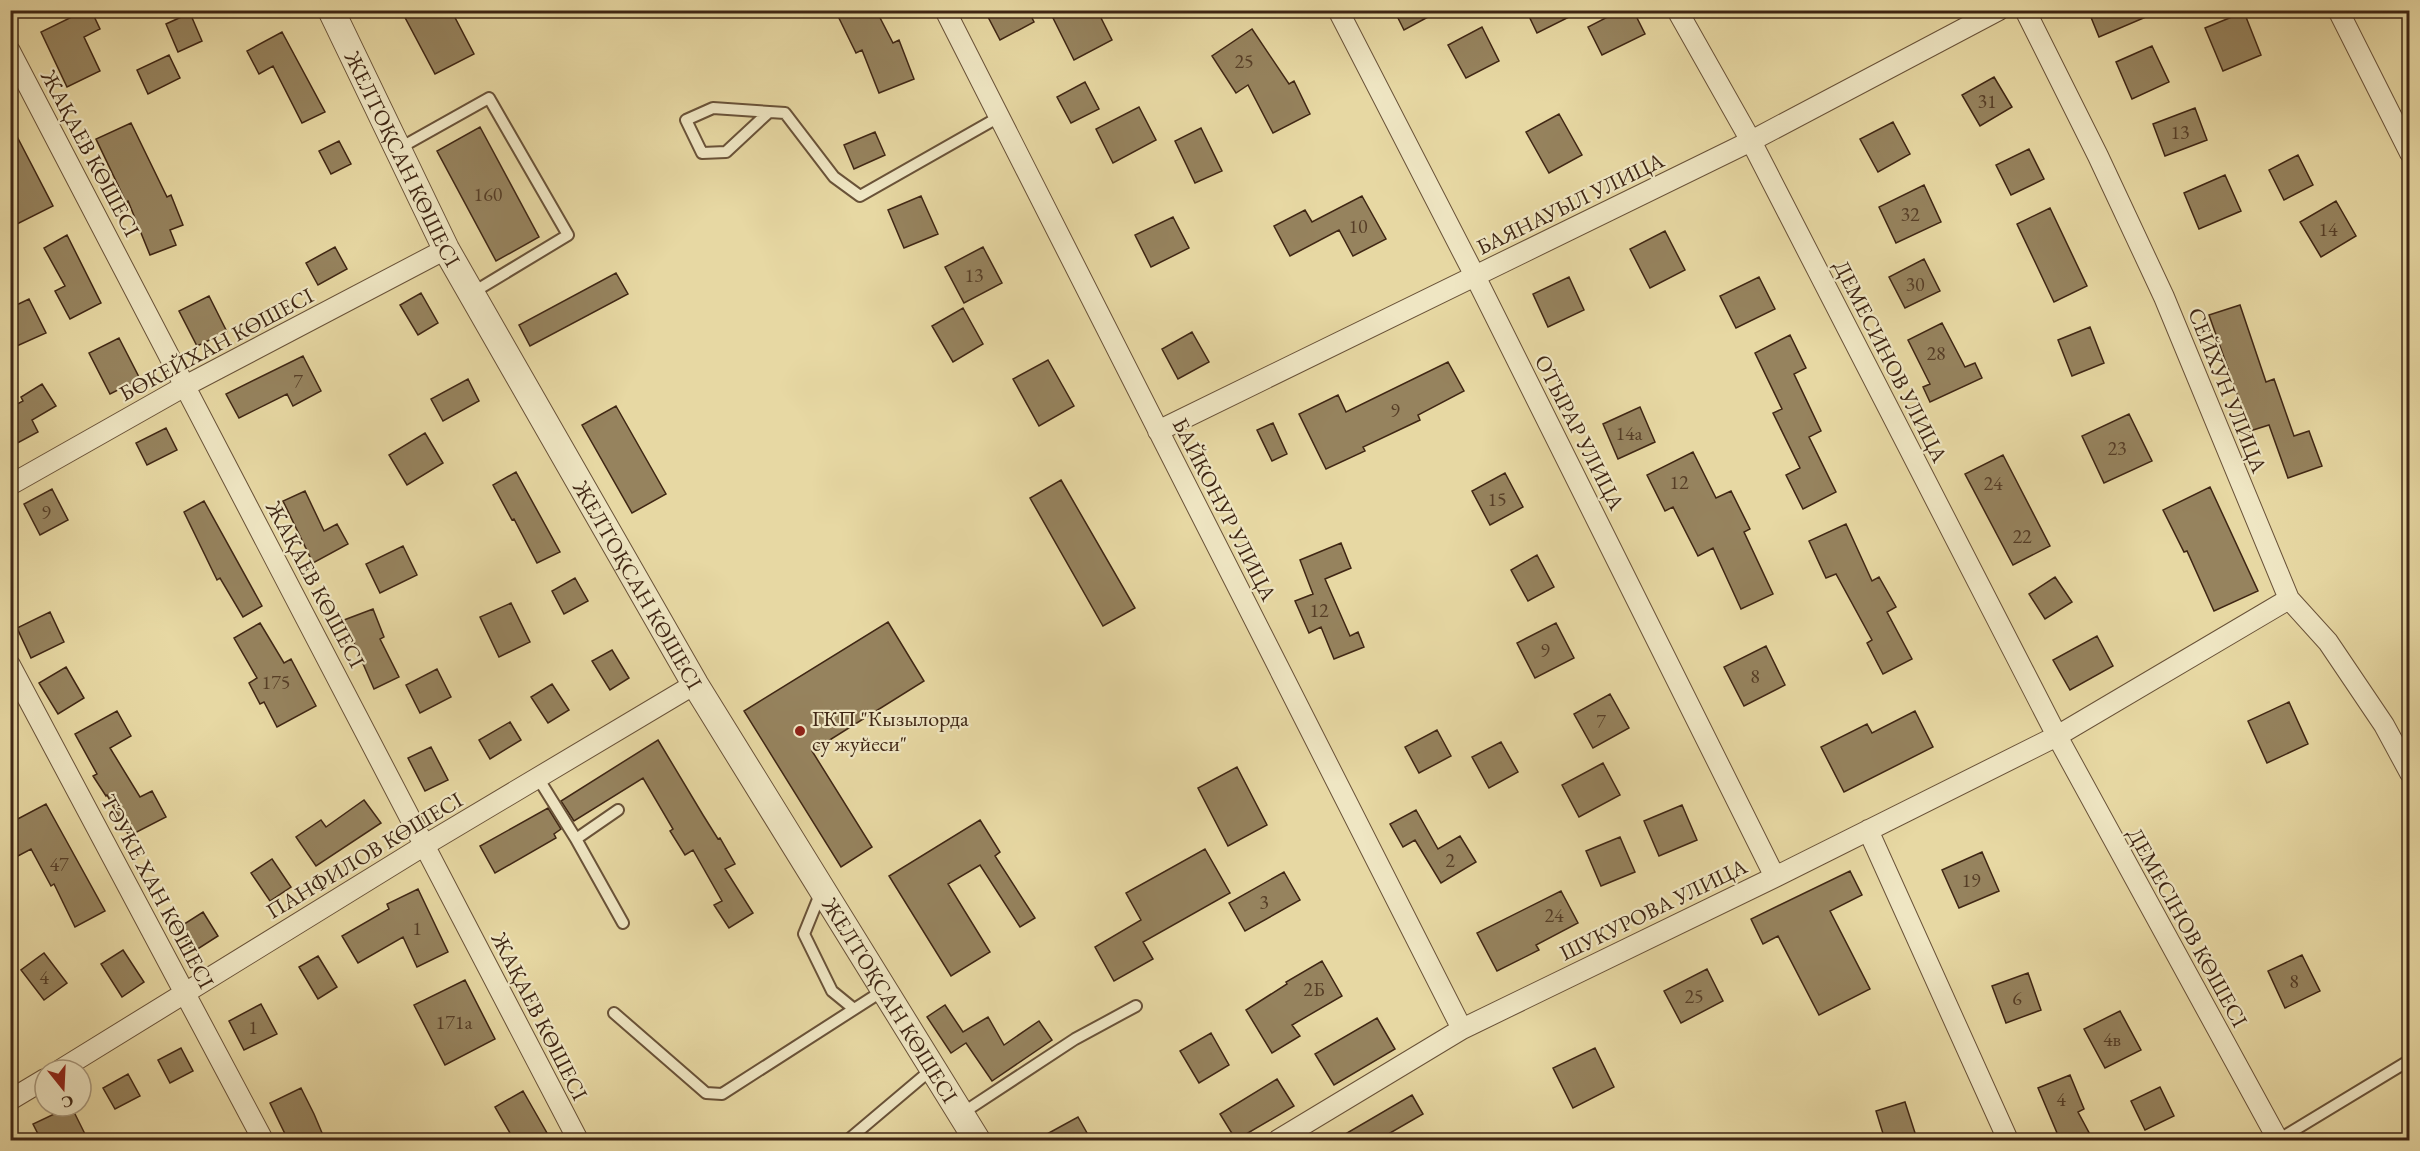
<svg xmlns="http://www.w3.org/2000/svg" width="2420" height="1151" font-family="'EB Garamond',serif">
<style>
.building{fill:#96835e;stroke:#3f2614;stroke-width:1.5}
.lines{fill:none;stroke-linecap:round;stroke-linejoin:round}
.service-casing{stroke:#695238;stroke-width:14}
.minor-casing{stroke:#695238;stroke-width:22}
.tertiary-casing{stroke:#695238;stroke-width:28}
.service{stroke:#efe6c3;stroke-width:10}
.minor{stroke:#efe6c3;stroke-width:20}
.tertiary{stroke:#efe6c3;stroke-width:26}
.poi-dot{fill:#8f2418;stroke:#efe6c3;stroke-width:2}
.labels{text-anchor:middle;stroke-width:4.5;stroke-linejoin:round;paint-order:stroke}
.number-label{font-size:20px;fill:#553d26}
.street-label{font-size:22px;fill:#3f2614;stroke:#efe6c3}
.poi-label{font-size:22px;fill:#3f2614;stroke:#efe6c3;text-anchor:start}
</style>
<rect width="100%" height="100%" fill="#e7d8a3"/>
<filter id="stains"><feTurbulence type="fractalNoise" baseFrequency=".00333" numOctaves="4"/><feColorMatrix values="0 0 0 0 .2 0 0 0 0 .09 0 0 0 0 .02 0 0 0 .5 -.17"/></filter>
<radialGradient id="worn" r=".72"><stop offset=".6" stop-color="#630" stop-opacity="0"/><stop offset="1" stop-color="#630" stop-opacity=".3"/></radialGradient>
<path class="building" d="M86,10h5l9,19 -16,8 16,34 -33,16 -26,-55z
M401,10h50l23,44 -39,20z
M835,10h41l17,33 6,-3 15,39 -35,14 -17,-43 -6,3z
M996,10h32l6,12 -34,18 -13,-25z
M1067,10h30l15,30 -38,20 -21,-42z
M1394,10h47l-37,20z
M1526,10h57l-46,23z
M1621,10h12l12,24 -43,21 -14,-28z
M2088,10h72v1l-61,26z
M2244,12l17,43 -38,16 -18,-43z
M190,13l12,28 -24,11 -12,-28z
M1482,27l17,34 -33,17 -18,-33z
M1252,29l37,55 5,-3 16,33 -37,19 -25,-48 -12,8 -24,-37z
M282,32l43,80 -23,11 -29,-57 -14,8 -12,-23z
M2152,46l17,36 -37,17 -16,-37z
M169,55l11,23 -32,16 -11,-24z
M1994,77l18,30 -32,19 -18,-31z
M1085,82l14,27 -28,14 -14,-26z
M1139,107l17,33 -43,23 -17,-34z
M2195,108l12,32 -42,16 -12,-32z
M1559,114l23,41 -33,18 -23,-41z
M1893,122l17,32 -32,18 -18,-33z
M10,123l43,83 -38,19 -5,-8z
M131,123l36,74 4,-2 12,30 -13,5 6,15 -26,10 -22,-54 -2,1 -30,-63z
M480,127l59,110 -43,24 -59,-110z
M1201,128l21,43 -27,12 -20,-42z
M875,132l10,23 -31,14 -10,-24z
M339,141l12,23 -20,10 -12,-23z
M2029,149l15,30 -33,16 -15,-30z
M2298,155l15,30 -29,15 -15,-30z
M2225,175l16,36 -42,18 -15,-36z
M1924,185l17,37 -45,21 -17,-36z
M921,196l17,38 -34,14 -16,-38z
M1362,196l24,43 -33,17 -14,-26 -49,26 -16,-30 31,-16 7,12z
M2336,201l20,35 -35,21 -21,-35z
M2050,208l37,78 -33,16 -37,-78z
M1173,217l16,31 -38,19 -16,-32z
M1665,231l20,39 -35,18 -20,-39z
M67,235l34,68 -31,16 -15,-28 10,-5 -21,-38z
M335,247l12,22 -29,16 -12,-22z
M983,247l19,36 -38,20 -19,-36z
M1924,259l16,32 -35,17 -16,-31z
M616,273l12,21 -98,52 -11,-21z
M1569,277l15,33 -36,17 -15,-33z
M1759,277l16,32 -39,19 -16,-32z
M421,293l17,30 -20,12 -18,-30z
M209,296l18,36 -30,14 -18,-35z
M29,299l17,34 -36,16v-41z
M2240,305l26,77 8,-3 20,57 15,-5 13,35 -34,12 -19,-53 -19,6 -41,-116z
M963,308l20,36 -30,18 -21,-36z
M1942,323l23,44 10,-4 7,15 -52,24 -7,-15 7,-3 -22,-44z
M2090,327l14,36 -32,13 -14,-36z
M1192,332l17,30 -31,17 -16,-30z
M1790,335l16,33 -12,6 27,57 -12,6 27,55 -33,17 -17,-34 14,-7 -27,-55 9,-4 -27,-56z
M119,338l21,41 -30,15 -21,-41z
M303,356l18,35 -28,15 -6,-12 -48,24 -13,-24z
M1048,360l26,46 -35,20 -26,-47z
M1448,362l16,29 -46,24 2,5 -57,27 2,4 -39,18 -27,-55 39,-19 8,17z
M468,379l11,22 -36,20 -12,-22z
M42,384l14,22 -24,14 6,12 -28,15v-39l13,-7 -2,-4z
M616,406l50,88 -34,19 -50,-88z
M1640,407l15,35 -37,17 -15,-35z
M2129,414l23,47 -48,22 -22,-47z
M1273,423l14,31 -15,7 -15,-31z
M166,428l11,22 -30,15 -11,-22z
M425,433l18,30 -36,22 -18,-30z
M1693,452l23,46 15,-7 19,38 -6,3 29,62 -32,15 -28,-61 -15,8 -25,-49 -8,4 -18,-36z
M2003,455l47,91 -37,19 -48,-91z
M516,472l44,80 -23,11 -23,-44 -2,1 -19,-35z
M1505,473l18,34 -33,18 -18,-34z
M1061,480l74,128 -32,18 -73,-128z
M2210,487l48,104 -44,20 -27,-60 -3,1 -21,-42z
M52,489l16,31 -28,15 -16,-31z
M305,491l19,40 13,-7 11,20 -35,19 -30,-62z
M204,501l58,105 -19,11 -23,-39 -3,2 -33,-68z
M1846,524l26,57 7,-4 17,30 -9,5 25,47 -29,15 -16,-31 5,-3 -36,-66 -10,4 -17,-37z
M1341,543l10,25 -26,11 25,57 8,-4 6,15 -30,12 -13,-32 -12,6 -14,-32 18,-7 -13,-34z
M403,546l14,29 -37,18 -14,-29z
M1537,555l17,32 -26,14 -17,-31z
M2055,577l17,25 -27,17 -16,-25z
M575,578l13,23 -24,13 -12,-23z
M511,603l19,39 -31,15 -19,-40z
M373,609l11,28 -4,2 19,38 -25,12 -30,-69z
M50,612l14,30 -33,16 -14,-30z
M888,622l36,59 -112,70 60,96 -31,20 -97,-156z
M260,623l24,40 7,-4 25,47 -39,21 -13,-25 -4,2 -11,-21 8,-5 -23,-40z
M1556,623l18,35 -39,20 -18,-35z
M2097,636l16,30 -43,24 -17,-30z
M1766,646l19,39 -41,21 -20,-39z
M612,650l17,28 -19,12 -18,-29z
M66,667l18,31 -26,16 -19,-31z
M437,669l14,28 -31,16 -14,-28z
M552,684l17,26 -21,13 -17,-26z
M1610,694l19,34 -36,20 -19,-34z
M2289,702l19,42 -41,19 -19,-42z
M117,711l14,25 -21,12 30,49 12,-6 14,26 -37,19 -22,-41 -1,1 -13,-20 4,-2 -22,-40z
M1915,711l18,36 -89,45 -23,-45 46,-23 5,9z
M510,722l11,18 -31,19 -11,-19z
M1437,730l14,26 -32,17 -14,-26z
M658,740l45,75 15,24 2,-1 15,26 -10,5 28,44 -24,15 -15,-23 8,-4 -29,-51 -8,5 -15,-24 3,-2 -30,-51 -69,43 -13,-20z
M1501,742l17,30 -29,16 -17,-31z
M431,747l17,33 -23,11 -17,-33z
M1603,763l17,32 -41,22 -17,-32z
M1237,767l30,58 -39,21 -30,-58z
M364,800l17,23 -65,43 -20,-29 25,-17 5,7z
M46,804l59,107 -30,16 -21,-43 -3,2 -20,-37 -13,7 -8,-15v-18z
M1682,805l15,35 -38,16 -15,-35z
M548,808l13,21 -7,5 2,4 -61,35 -15,-27z
M1416,810l22,39 22,-13 16,26 -35,21 -26,-43 -12,7 -13,-23z
M980,820l20,32 -5,4 40,62 -15,9 -40,-62 -32,19 42,68 -39,24 -62,-100z
M1620,837l15,35 -34,14 -15,-35z
M1205,849l25,44 -87,49 10,17 -39,22 -19,-34 46,-27 -15,-27z
M1982,852l17,39 -40,17 -17,-38z
M272,859l19,28 -21,14 -19,-28z
M1850,871l12,24 -32,16 40,78 -51,26 -41,-79 -15,8 -12,-25z
M1284,872l16,28 -55,31 -16,-28z
M418,889l30,63 -31,15 -14,-30 -45,26 -16,-27 47,-27 -2,-5z
M1561,891l17,32 -42,22 3,5 -42,21 -20,-38z
M203,912l15,24 -25,16 -15,-24z
M123,950l21,32 -22,15 -21,-33z
M44,953l23,30 -23,17 -23,-30z
M2302,955l18,36 -35,17 -17,-37z
M318,956l19,31 -19,12 -19,-32z
M1322,961l20,35 -50,29 8,11 -28,17 -26,-43 41,-26 -1,-2z
M1707,969l16,32 -42,22 -17,-32z
M2028,973l13,37 -35,13 -14,-37z
M465,980l30,59 -50,26 -31,-60z
M261,1004l16,30 -33,16 -15,-29z
M945,1005l18,27 25,-15 16,28 35,-24 13,19 -60,41 -26,-38 -15,10 -24,-36z
M2120,1011l21,39 -36,18 -21,-39z
M1377,1018l18,31 -61,36 -19,-31z
M1211,1033l18,32 -30,18 -19,-32z
M181,1048l12,23 -23,12 -12,-23z
M1595,1048l19,39 -41,21 -20,-40z
M128,1074l12,22 -25,13 -12,-21z
M2070,1075l14,34 -6,3 15,28h-33l-22,-52z
M1277,1079l17,27 -58,34 -16,-26z
M2160,1087l14,29 -29,14 -14,-29z
M301,1088l13,26 11,26h-37l-18,-37z
M523,1091l28,49h-37l-19,-33z
M1412,1095l11,19 -45,26h-43z
M1905,1102l11,34 -13,4h-18l-9,-29z
M71,1106l14,28 -14,6h-30l-8,-16z
M1078,1117l13,23h-55z"/>
<g class="lines">
<defs>
<path id="service" d="M769,112l-43,40 -24,1 -16,-33 27,-12 72,5 49,64 26,19 139,-79
M398,149l91,-51 79,137 -96,58
M538,778l38,61 47,84
M576,839l42,-29
M821,892l-17,42 28,57 22,18
M614,1013l92,80 16,1 162,-104
M961,1114l114,-75 61,-33
M848,1140l84,-71
M2278,1140l132,-80"/>
<path id="minor" d="M945,10l517,1019
M1338,10l137,266 300,601
M1677,10l74,131 306,595 221,404
M2025,10l73,146 66,141 125,302 39,43 56,83 26,48
M2338,10l72,143
M10,51l568,1089
M1158,431l593,-290 248,-131
M10,485l175,-99 261,-137
M10,665l253,475
M1868,830l140,310
M60,1070l365,-225 270,-161
M10,1100l35,-21
M1278,1140l184,-111 313,-152 282,-141 232,-137"/>
<g id="tertiary">
<path id="s1" d="M331,10l115,239 249,435 282,456"/>
</g>
</defs>
<use href="#service" class="service-casing"/>
<use href="#minor" class="minor-casing"/>
<use href="#tertiary" class="tertiary-casing"/>
<use href="#service" class="service"/>
<use href="#minor" class="minor"/>
<use href="#tertiary" class="tertiary"/>
</g>
<circle class="poi-dot" cx="800" cy="731" r="6"/>
<g class="labels">
<g class="number-label">
<text x="1244" y="68">25</text>
<text x="1987" y="108">31</text>
<text x="2180" y="139">13</text>
<text x="488" y="201">160</text>
<text x="1910" y="221">32</text>
<text x="1358" y="233">10</text>
<text x="2328" y="236">14</text>
<text x="974" y="282">13</text>
<text x="1915" y="291">30</text>
<text x="1936" y="360">28</text>
<text x="298" y="388">7</text>
<text x="1395" y="417">9</text>
<text x="1629" y="440">14а</text>
<text x="2117" y="455">23</text>
<text x="1679" y="489">12</text>
<text x="1993" y="490">24</text>
<text x="1497" y="506">15</text>
<text x="46" y="519">9</text>
<text x="2022" y="543">22</text>
<text x="1319" y="617">12</text>
<text x="1545" y="657">9</text>
<text x="1755" y="683">8</text>
<text x="276" y="689">175</text>
<text x="1601" y="728">7</text>
<text x="1450" y="867">2</text>
<text x="59" y="871">47</text>
<text x="1971" y="887">19</text>
<text x="1264" y="909">3</text>
<text x="1554" y="922">24</text>
<text x="417" y="935">1</text>
<text x="44" y="984">4</text>
<text x="2294" y="988">8</text>
<text x="1314" y="996">2Б</text>
<text x="1694" y="1003">25</text>
<text x="2017" y="1005">6</text>
<text x="454" y="1029">171а</text>
<text x="253" y="1034">1</text>
<text x="2112" y="1046">4в</text>
<text x="2061" y="1106">4</text>
</g>
<g class="street-label">
<text transform="translate(91 153) rotate(62)" y="8">ЖАҚАЕВ КӨШЕСІ</text>
<text dy="8" stroke="none"><textPath href="#s1" startOffset="165">ЖЕЛТОҚСАН КӨШЕСІ</textPath></text>
<text transform="translate(1570 203) rotate(-26)" y="8">БАЯНАУЫЛ УЛИЦА</text>
<text transform="translate(216 344) rotate(-28)" y="8">БӨКЕЙХАН КӨШЕСІ</text>
<text transform="translate(1891 361) rotate(63)" y="8">ДЕМЕСИНОВ УЛИЦА</text>
<text transform="translate(2228 390) rotate(68)" y="8">СЕЙХУН УЛИЦА</text>
<text transform="translate(1580 432) rotate(63)" y="8">ОТЫРАР УЛИЦА</text>
<text transform="translate(1225 509) rotate(63)" y="8">БАЙКОНУР УЛИЦА</text>
<text transform="translate(316 584) rotate(62)" y="8">ЖАҚАЕВ КӨШЕСІ</text>
<text dy="8" stroke="none"><textPath href="#s1" startOffset="652">ЖЕЛТОҚСАН КӨШЕСІ</textPath></text>
<text transform="translate(364 855) rotate(-31)" y="8">ПАНФИЛОВ КӨШЕСІ</text>
<text transform="translate(158 891) rotate(62)" y="8">ТӘУКЕ ХАН КӨШЕСІ</text>
<text transform="translate(1653 909) rotate(-26)" y="8">ШУКУРОВА УЛИЦА</text>
<text transform="translate(2188 927) rotate(61)" y="8">ДЕМЕСІНОВ КӨШЕСІ</text>
<text dy="8" stroke="none"><textPath href="#s1" startOffset="1138">ЖЕЛТОҚСАН КӨШЕСІ</textPath></text>
<text transform="translate(540 1016) rotate(63)" y="8">ЖАҚАЕВ КӨШЕСІ</text>
</g>
<g class="poi-label">
<text x="812" y="726">ГКП "Кызылорда<tspan x="812" dy="25">су жуйеси"</tspan></text>
</g>
</g>
<rect width="2420" height="1151" fill="none" stroke="#e7d8a3" stroke-width="36"/>
<rect x="12" y="12" width="2396" height="1127" fill="none" stroke="#3f2614" stroke-width="3"/>
<rect x="18" y="18" width="2384" height="1115" fill="none" stroke="#3f2614" stroke-width="1.5"/>
<g transform="translate(63 1088) rotate(162)"><circle r="28" fill="#efe6c3" stroke="#a9997d" stroke-width="1.5"/>
<path d="M0-4.5L10 22L0 15L-10 22Z" fill="#8f2418"/>
<text y="-9" font-size="16" font-weight="bold" text-anchor="middle" fill="#3f2614">С</text>
</g>
<rect width="100%" height="100%" filter="url(#stains)"/>
<rect width="100%" height="100%" fill="url(#worn)"/>
</svg>
